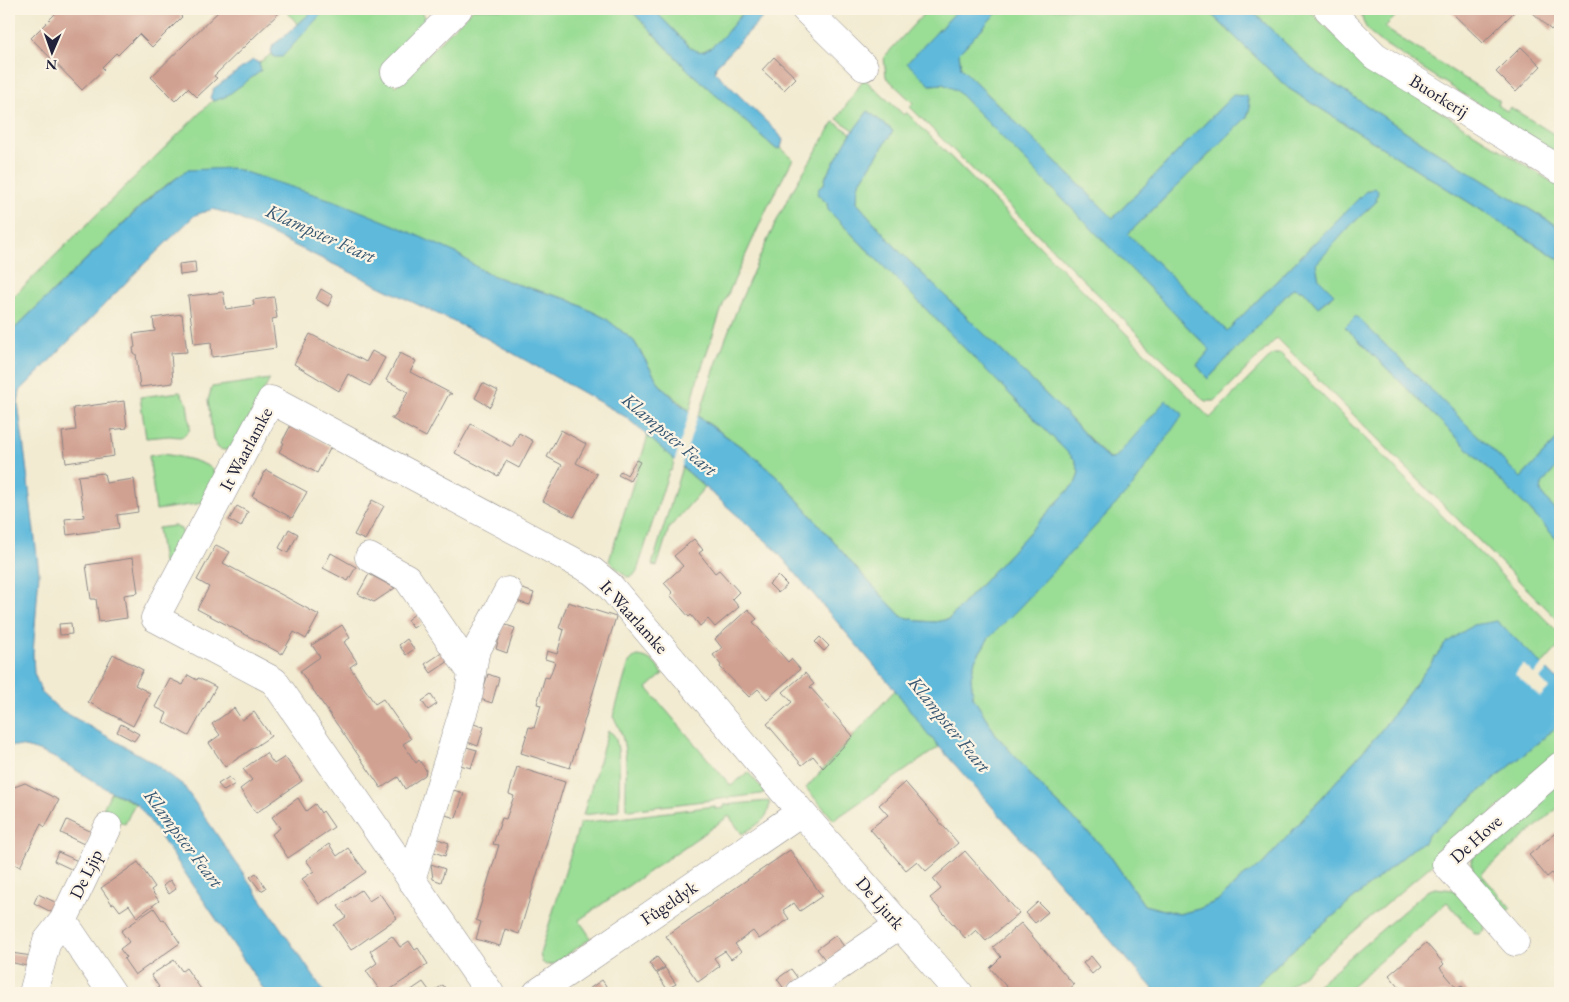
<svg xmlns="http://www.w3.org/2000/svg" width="1569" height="1002" font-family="'EB Garamond',serif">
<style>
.green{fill:#9add95;stroke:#5e8068}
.water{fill:#5eb9db;stroke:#406e8b}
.pier{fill:#f2ebd1}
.building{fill:#d0a091}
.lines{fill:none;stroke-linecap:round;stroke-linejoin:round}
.minor-casing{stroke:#8a8686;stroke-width:29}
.minor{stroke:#fff;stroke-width:28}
.labels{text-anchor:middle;stroke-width:4.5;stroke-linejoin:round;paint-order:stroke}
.street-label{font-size:18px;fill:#22223b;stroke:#fcf5e5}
.water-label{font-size:19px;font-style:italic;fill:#375773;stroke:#fcf5e5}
</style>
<rect width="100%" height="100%" fill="#fcf5e5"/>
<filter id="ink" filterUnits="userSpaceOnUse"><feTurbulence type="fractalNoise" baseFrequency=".02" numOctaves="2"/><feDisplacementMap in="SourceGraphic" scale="10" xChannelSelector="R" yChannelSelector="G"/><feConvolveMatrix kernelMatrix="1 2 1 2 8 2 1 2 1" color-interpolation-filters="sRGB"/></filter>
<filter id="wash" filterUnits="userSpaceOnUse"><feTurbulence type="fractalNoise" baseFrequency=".0096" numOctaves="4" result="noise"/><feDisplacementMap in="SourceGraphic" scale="20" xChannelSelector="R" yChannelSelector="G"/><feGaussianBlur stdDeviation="1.12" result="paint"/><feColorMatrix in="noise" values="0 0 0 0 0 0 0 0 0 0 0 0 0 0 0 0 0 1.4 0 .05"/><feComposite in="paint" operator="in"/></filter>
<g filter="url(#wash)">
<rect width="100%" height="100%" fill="#f2ebd1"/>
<path class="green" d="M284,9h31l-17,15z
M326,9h91l12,12 -49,50 16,15 77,-77h157l59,62 87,78 5,-1 12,11 -25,47 -45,99 -26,76 -7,30 -30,-26 -26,-44 -29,-23 -38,-19 -51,-15 -30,-11 -30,-20 -268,-83 -35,24 -144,140v-33l204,-201 2,1 46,-30 -2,-8 14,-10 1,4z
M653,9h93c-10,11 -26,35 -40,41 -5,3 -10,1 -15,-2z
M928,9h31l-51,53 22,23 13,-1 13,5 254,261 -13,15 11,14 85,-91 11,3 14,16 16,-12 -15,-16 -4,-15 36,-39 25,-23 -5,-13 -6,3 -138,139 -99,-97 119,-117 -14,-22 -120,123 -152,-150 -2,-15 41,-44h206l82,79 272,172v176l-39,42 -165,-161 -11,10 185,183 30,33v79l-283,-284 -62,63h-10l-295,-294 3,-4 -27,-26 -2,-20z
M1250,9h58l55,54 197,124v41l-131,-81 -116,-77z
M1362,9h41l-18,18 4,4 110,69 -2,5 10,6 3,-4 50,31v18l-182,-116c-10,-9 -18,-17 -16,-31z
M864,79l40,36 2,-3 304,306 63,-64h8l279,280v11l-18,20 -45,-44 -51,22 -67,90 -117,132 -17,10 -26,25 -20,9 -20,5 -35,-9 -38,-55 -57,-55 -52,-59 -24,-39 -2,-20 4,-17 13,-21 31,-31 98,-152 -4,3h-4l-48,-50 -161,-157 -43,-49 1,-18 35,-54 -25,-20 -14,19 -17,-11z
M834,122l17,11 -25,43 -2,8 -7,10 10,9 1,7 247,250 4,12 -3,10 -117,126 -10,11 -14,3 -15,-1 -19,-5 -45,-48 -77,-90 -29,-25 -52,-37 3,-6c21,-68 48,-133 79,-196 16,-32 36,-62 54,-92z
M270,379l-36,67c-5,5 -10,5 -16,2l-5,-8 -5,-40 4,-13z
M180,392l7,11 3,23 -1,5 -5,5 -4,1 -11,-1 -23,2 -6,-41z
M648,436l27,24 -4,11h-2l-32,100 -4,5 -6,1 -18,-16z
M162,454c16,2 37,6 51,15l3,9 -13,24 -6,2 -41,6 -7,-54z
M1560,463v54l-19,-25 1,-8z
M682,467l23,20 -36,41 -12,38 -5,-1z
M174,526l7,3 3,8 -19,39 -7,-48z
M638,656c13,1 18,9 25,18l-16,14 84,98 17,-14 17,20 -4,2 -132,16 -3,-2c-1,-29 5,-66 -13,-91l16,-55 4,-4z
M895,690l44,57 -105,73 -28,-32z
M1560,724v31l-278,238h-35l41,-39 127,-107 7,-4 5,-7z
M608,731c4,2 7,4 8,9 5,18 3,49 3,69l-2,2 -34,4z
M1560,778v28l-79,68 30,34 -5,4c-17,-17 -39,-31 -33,-58z
M111,792l24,11 -10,21 -24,-11z
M769,801c2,18 -14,25 -27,33l-13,-18 -150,104 12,18 -37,26 -8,1 -4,-3 -2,-8 40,-131 135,-17v3l9,-1v-3z
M1435,888l19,2 30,33 1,8 -5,3h-5l-28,-32 -103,91h-36l119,-102z"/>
<path class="water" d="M315,9h11l-44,48h-8l-3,-6 2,-6 12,-9z
M630,9h23l38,39c5,3 10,5 15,2 14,-6 30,-30 40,-41h19v6l-49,51 -1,6 63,61 5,7 -2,8 -5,1 -87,-78z
M959,9h41l-41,44 2,15 152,150 120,-123 14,1 3,12 -3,9 -119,117 99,97 138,-139 10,-4 3,3 -2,11 -25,23 -35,39 3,15 15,15 -16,13 -14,-16 -11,-3 -85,91 -11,-14 13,-15 -254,-260 -13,-6 -13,1 -23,-22z
M1206,9h44l63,61 116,77 131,81v32l-272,-172z
M253,60l6,3 2,8 -36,26 -11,4 -4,-3 3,-9z
M868,111l25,20 -35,54 -1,18 43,49 161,157 47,50h5l4,-3 49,-56 17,14 -50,72 -114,122 -31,31 -13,21 -4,17 2,20 24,39 52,59 57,55 38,55 35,9 20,-5 20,-9 26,-25 17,-10 117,-132 67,-90 27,-18 24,-4 63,61v42l-133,112 -4,8 -1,-1 -7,4 -127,107 -41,39h-90l-230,-260 -32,-43 -122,-143 -147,-130 -149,-84 -248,-119 -16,-5 -18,6 -49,47 -126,129 -2,12 7,53 14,117 -6,81 1,19 8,20 17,16 93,53 31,23 142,208h-59l-116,-172c-5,-6 -10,-14 -15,-18 -7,-5 -17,-8 -25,-12 -29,-16 -66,-47 -101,-45v-412l144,-139 35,-25 44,-2 106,34 56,23 62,28 30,20 30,11 51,15 38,19 29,23 26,44 20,19 70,49 29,25 77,90 45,48 19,5 15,1 14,-3 127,-137 3,-10 -4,-12 -247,-250 -1,-7 -10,-9 2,-6 5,-4 2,-8 22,-38z
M1356,316l165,162 39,-42v27l-18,21 -1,8 19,25v26l-30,-33 -185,-183z"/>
<path class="pier" d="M691,408l7,6 -17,55 -7,-6z
M1544,663l5,5 -9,11 9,9 -9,9 -25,-23 8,-10 11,10z"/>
<g id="blocks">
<path class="building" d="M53,9h120l9,8 -30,30 -13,-13 -21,21 -2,-2 -14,14 2,2 -22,21 -51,-52 25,-25z
M221,9h62l-69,67 3,2 -20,19 -9,-9 -13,13 -24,-24z
M1448,9h69l-34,34z
M1531,9h28l1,11 -9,10 -21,-20z
M1521,47l20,19 -25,26 -20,-20z
M774,57l22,21 -12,12 -22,-20z
M195,262l1,11 -16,2 -1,-11z
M321,289l12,7 -5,10 -12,-7z
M223,292l3,17 28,-4 -1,-5 21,-3 3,21 -5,1 4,29 -64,9 -1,-15 -17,2 -6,-48z
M182,314l5,38 -16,1 2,30 -33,4 -4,-33h-2l-1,-6 2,-1 -2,-13 22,-3 -2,-13z
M310,334l16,8 1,-1 39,21 6,-11 13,7 -15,28 -22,-12 -9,17 -45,-27z
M400,353l16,8 -6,11 42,22h-3l-23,43 -36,-19h4l14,-26 -22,-12z
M483,383l15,8 -8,16 -15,-9z
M124,401l3,27 -16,2 3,26 -48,7 -4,-31 14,-2 -3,-22z
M471,424l41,23 7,-14 14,8 -14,27 -13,-7 -8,15 -43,-23z
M291,425l40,22 -14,26 -38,-21 5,-9 -2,-1z
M561,430l25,14 -10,19 21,11 -23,43 -31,-16 19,-36 -15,-8z
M636,460l4,2 -10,19 -12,-6 3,-4 6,4z
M266,470l41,22 -15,26 -40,-22z
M104,473l2,10 28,-4 4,33 -21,3 2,13 -52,7 -2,-16 19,-2 -6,-41z
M372,500l12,6 -19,34 -11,-5z
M237,506l11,6 -7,15 -12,-7z
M289,529l9,5 -10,19 -9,-5z
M694,539l9,11 -4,3 16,20 4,-3 20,22 -7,7 7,8 -24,20 -7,-8 -8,7 -9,-11 -2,2 -19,-22 3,-2 -9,-10 19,-17 -9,-10z
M216,545l14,7 -7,11 96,52 -13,24 -12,-7 -12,22 -85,-45 12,-22 -12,-7z
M331,553l25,14 -8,14 -25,-13z
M133,558l5,35 -14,2 3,23 -28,4 -3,-23h-5l-5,-34z
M369,574l26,14 -21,14 -16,-8z
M778,576l9,9 -9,8 -9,-9z
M523,589l11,4 -4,12 -14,-4z
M568,602l48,15 -46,151 -49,-15 8,-26 5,1 7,-23 -4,-1 8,-27 4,1 6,-16 -10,-3 2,-8 10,3 7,-24 -5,-2z
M748,609l9,10 -4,3 35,40 3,-3 9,10 -33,30 -9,-10 -9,8 -29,-30 1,-2 -8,-10 9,-7 -7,-9z
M416,613l6,9 -9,6 -6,-8z
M71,623l1,11 -12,1 -1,-11z
M503,624l12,4 -8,25 -11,-4z
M342,625l8,13 -6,4 13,20 -7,5 25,37 8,-5 28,40 -8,5 13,19 3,-3 7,10 -1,5 -20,14 -7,-12 -17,11 -81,-117 20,-14 -8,-12z
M820,637l9,9 -5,5 -9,-9z
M407,639l7,10 -8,6 -7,-10z
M443,652l6,9 -18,12 -6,-9z
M113,654l30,16 -8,15 15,8 -17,33 -45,-24z
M805,673l9,11 -4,3 43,49 -30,32 -10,-12 -11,9 -35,-41 25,-22 -9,-10z
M488,674l11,4 -7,25 -12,-4z
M188,675l9,5 1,-2 18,9 -27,49 -26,-14 4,-9 -12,-6 15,-28 13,6z
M431,695l6,9 -9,6 -6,-9z
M234,708l8,12 12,-8 17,24 -46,31 -16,-24 11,-8 -8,-11z
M121,724l18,10 -5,7 -17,-9z
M473,724l11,3 -6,19 -11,-4z
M466,747l11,3 -6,18 -11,-3z
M266,753l8,11 11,-7 17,24 -46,32 -16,-24 12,-9 -9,-11z
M517,767l48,15 -46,152 -14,-5 -5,17 -24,-7 5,-17 -5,-2 23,-75 -6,-1 9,-26 4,1 8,-23 -5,-2z
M229,777l6,7 -11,7 -6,-7z
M905,782l53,61 -32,28 -9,-10 -11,9 -36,-41 18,-14 -9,-10z
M25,783l34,17 -14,27 -4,-3 -21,43 -7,-4 -4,8v-82z
M453,790l11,3 -8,25 -11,-3z
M298,798l8,13 9,-7 6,9 2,-2 11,16 -46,31 -16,-24 8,-6 -8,-11z
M67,820l25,12 -6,13 -25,-12z
M1560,829v53l-8,-9 -5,4 -18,-22z
M438,839l11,4 -4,13 -11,-4z
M329,844l8,12 11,-8 18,24 -47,32 -17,-25 12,-8 -8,-11z
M790,850l32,46 -22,15 -6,-8 -11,7 6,9 -30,20 -6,-8 -18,13 6,8 -10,7 -6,-8 -11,7 6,8 -22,16 -32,-46z
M965,851l54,62 -33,28 -10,-11 -10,9 -36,-41 11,-9 -8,-10z
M58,852l20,9 -5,9 -19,-9z
M138,862l17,25 -4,3 8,11 -22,16 -8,-12 -9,6 -6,-8 -2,1 -11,-16z
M431,864l14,5 -4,13 -8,-3z
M256,873l10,15 -5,3 -11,-14z
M170,880l6,9 -7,5 -6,-8z
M361,890l8,11 11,-7 17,24 -46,32 -17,-25 12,-8 -8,-11z
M38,894l19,9 -4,10 -19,-10z
M1038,902l10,10 -13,11 -9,-10z
M154,908l8,12 2,-1 16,24 -45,32 -11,-16 2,-2 -6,-8 9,-7 -8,-11z
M1021,923l53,62 -10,8h-52l-22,-25 11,-11 -8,-10z
M836,935l9,13 -19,13 -9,-12z
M392,936l8,11 9,-6 6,9 3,-2 10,16 -43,29h-3l-16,-22 11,-8 -7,-12z
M1426,943l18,21 -4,4 17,20 4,-3 8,8h-65l-15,-18z
M11,953l21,3 -2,11 -20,-5z
M1091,956l9,11 -8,7 -9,-11z
M657,957l8,10 -9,6 -7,-10z
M174,960l8,11 4,-3 17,24 -53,1 9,-6 -8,-12z
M665,968l11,16 -9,5 -10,-15z
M791,969l8,11 -14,10 -8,-11z
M602,980l9,13h-28z
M423,982l8,11 12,-8 6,8h-42z"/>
</g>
</g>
<g filter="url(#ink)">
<use href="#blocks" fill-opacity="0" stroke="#8a8686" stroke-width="1"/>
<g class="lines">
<defs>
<path id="minor" d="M805,9l59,58
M1328,9l47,47 185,114
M395,72l63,-63
M369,557l38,21 65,95 -3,20 -58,187
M472,673l3,-20 33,-62
M63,921l49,72
M1515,942l-69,-78 114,-98
M33,993l14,-52 16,-20 45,-94
M490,993l-216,-312 -119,-63 116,-218 321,171 17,14 192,227 158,181
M537,993l264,-181
M800,993l99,-68"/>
</defs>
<use href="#minor" class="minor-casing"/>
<use href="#minor" class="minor"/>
</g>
</g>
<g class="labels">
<g class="street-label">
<text transform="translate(1439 96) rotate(32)" y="6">Buorkerij</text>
<text transform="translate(246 449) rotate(-62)" y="6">It Waarlamke</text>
<text transform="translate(634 617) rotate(48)" y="6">It Waarlamke</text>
<text transform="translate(1476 839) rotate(-42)" y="6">De Hove</text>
<text transform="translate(86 874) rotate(-64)" y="6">De Ljip</text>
<text transform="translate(669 903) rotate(-34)" y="6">Fûgeldyk</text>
<text transform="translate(880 903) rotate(49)" y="6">De Ljurk</text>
</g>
<g class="water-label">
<text transform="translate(321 233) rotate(24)" y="7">Klampster Feart</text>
<text transform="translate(670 434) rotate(40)" y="7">Klampster Feart</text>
<text transform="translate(950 724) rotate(51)" y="7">Klampster Feart</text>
<text transform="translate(184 838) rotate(53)" y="7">Klampster Feart</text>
</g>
</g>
<rect width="1569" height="1002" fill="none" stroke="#fcf5e5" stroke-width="30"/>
<g transform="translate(52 52) rotate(182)" stroke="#fcf5e5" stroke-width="4" paint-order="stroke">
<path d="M0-4L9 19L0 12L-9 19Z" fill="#22223b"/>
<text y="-8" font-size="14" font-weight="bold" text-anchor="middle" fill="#22223b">N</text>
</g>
</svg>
